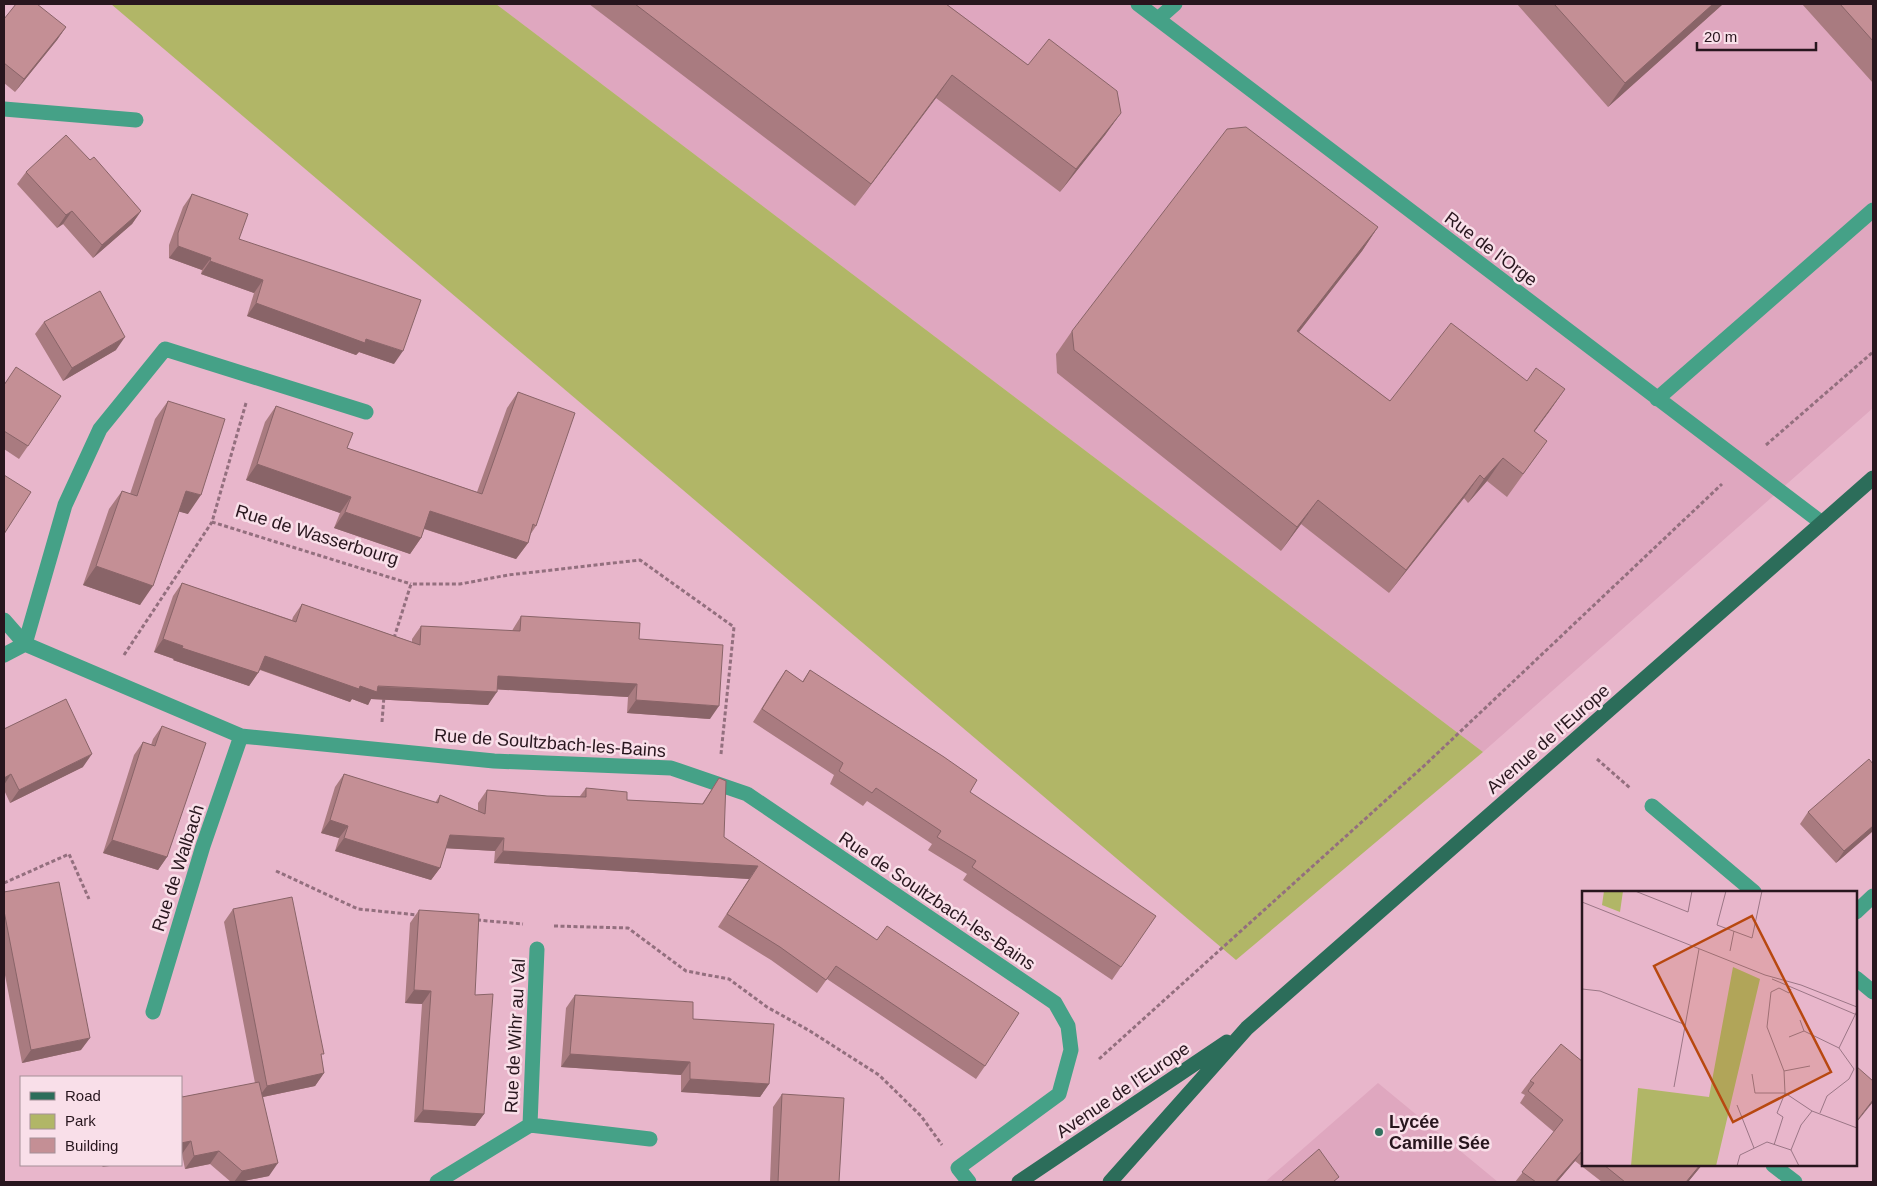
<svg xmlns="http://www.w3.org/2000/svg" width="1877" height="1186" font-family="Arial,sans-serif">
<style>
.built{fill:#dfa7bf}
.green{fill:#b1b667}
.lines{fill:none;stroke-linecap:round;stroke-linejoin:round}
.path{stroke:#936f7e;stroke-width:3;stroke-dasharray:4 2.5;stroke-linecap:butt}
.minor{stroke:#45a187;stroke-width:15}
.major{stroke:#2c6d5a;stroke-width:15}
.wall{fill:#a97b80}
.shaded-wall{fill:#896468}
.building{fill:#c48f95;stroke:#896468}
.poi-dot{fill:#32715f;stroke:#f9dfe9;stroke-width:2}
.labels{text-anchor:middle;stroke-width:5;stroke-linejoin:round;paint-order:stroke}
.street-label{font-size:18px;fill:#28161e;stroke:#f9dfe9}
.poi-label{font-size:18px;font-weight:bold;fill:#28161e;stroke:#f9dfe9;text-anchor:start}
.inset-road{fill:none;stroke:#9b7686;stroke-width:1}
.view{fill:#b84810;fill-opacity:0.15;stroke:#b84810;stroke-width:2.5}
.inset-edge{fill:none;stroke:#28161e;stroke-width:2.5}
</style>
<rect width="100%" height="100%" fill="#e8b6cb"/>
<path class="built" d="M496,4h1377v404l-390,344z
M1378,1083l120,99h-233z"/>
<path class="green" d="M111,4h385l987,748 -247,208z"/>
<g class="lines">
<path class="path" d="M246,403l-34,119 199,62
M1766,445l107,-93
M394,638l17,-54h49l48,-9 132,-15 94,67 -13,127
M124,655l88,-133
M382,722l2,-26
M1597,759l33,29
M276,871l82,38 60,6
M4,883l65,-29 20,45
M477,920l46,4
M554,926l74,2 58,43 43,8 38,28 43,24 69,44 42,41 21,29
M1099,1059l327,-295 296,-280"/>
<path class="minor" d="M1138,4l684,519
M1158,19l17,-15
M4,109l132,11
M1657,399l216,-189
M4,620l21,24 216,92 253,25 177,7 76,26 308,209 13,23 3,24 -12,44 -101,74 11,14
M25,644l40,-139 35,-76 65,-80 201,63
M4,655l21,-11
M1652,806l102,86
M1856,912l17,-16
M1856,978l17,14
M153,1012l50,-166 38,-110
M530,1125l7,-176
M1773,1165l22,17
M437,1182l93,-57 120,14"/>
<path class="major" d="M1019,1182l208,-140
M1110,1182l137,-154 626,-550"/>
</g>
<path class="wall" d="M589,4h357l82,61 93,48 -16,22 -45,57 -124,-94 -81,108z
M1517,4h206l-115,103z
M1802,4h71v79z
M4,19l62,8 -9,13 -42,52 -11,-9z
M90,160l51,51 -9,13 -39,34 -30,-34 -6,4 -40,-44 9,-12z
M192,194l47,45 155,125 -35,-12 -3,3 -109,-39 7,-23 -53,-19 1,-4 -33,-12v-13l14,-38z
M1378,227l-16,24 -63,81 91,69 137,-20 38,8 -31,43 13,9 -40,56 -20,-16 -19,22 -4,-5 -75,95 -88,-69 -20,27 -224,-178 -1,-19 16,-23z
M44,322l72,28 -53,31 -28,-47z
M4,385l24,61 -9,13 -15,-10z
M518,392l18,134 -6,9 -2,8 -12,16 -92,-30 -3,9 -11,16 -76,-26 6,-15 -94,-33 19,-58 11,-16 71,42 130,44 30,-84z
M168,401l20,113 -9,-3 -39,94 -57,-20 26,-76 13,-18 8,3 25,-75z
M182,583l110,37 1,-3 9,-13 110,38v-3l9,-13 91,5 1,-2 8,-13 118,23 71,80 -83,-6 1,-16 -131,-8 -9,16 -117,-6 -3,6 -16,-6 -2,3 -90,-32 -11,16 -76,-26 1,-1 -20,-7 19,-56z
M786,670l16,12 8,-12 160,122 151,175 -9,13 -149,-100 4,-6 -39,-24 4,-6 -65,-43 -4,5 -33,-22 4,-9 -81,-53 24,-39z
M162,726l5,131 -9,13 -55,-17 31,-98 9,-13 8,3 2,-6z
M4,729l79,38 -73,36 -6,-13z
M1873,764v67l-37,32 -36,-39 8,-12z
M344,774l91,29 5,-8 38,16v-8l9,-13 60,6h33l6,-8 41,12 75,4 17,-26 5,59 261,229 -9,13 -149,-100 -10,14 -46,-33 -53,-33 31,-48 -255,-16 1,-12 -49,-3 -6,20 -9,12 -96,-29 4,-13 -18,-5 14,-46z
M4,892l77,158 -59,13 -18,-93z
M233,909l88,149 3,15 -9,13 -52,11 6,79 -30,6h-8l-21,-18 -25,5 -3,-15v-57l73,-14 -31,-161z
M419,910l56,85 9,119 -9,12 -61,-4 8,-118 -17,-1 5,-80z
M575,995l118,24 76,65 -9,13 -79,-5v-17l-120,-8 5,-59z
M1583,1062v103h119l-14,17h-86l-27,-21 -18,21h-42l39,-50 -34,-29 5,-8 -4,-2 9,-12z
M782,1094l57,88h-69l3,-75z"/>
<path class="shaded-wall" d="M1713,4h10l-115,103 17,-24z
M66,27l-9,13 -42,52 9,-13z
M952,75l-16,23 -81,108 16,-22z
M1121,113l-16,22 -45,57 16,-23z
M72,211l-9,13 -6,4 9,-13z
M141,211l-9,13 -39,34 9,-13z
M1378,227l-16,24 -81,104 16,-24z
M178,246l33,12 -9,12 -33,-12z
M210,261l53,19 -9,13 -53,-19z
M256,303l110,36 37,12 -9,13 -35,-12 -3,3 -109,-39z
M125,337l-9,13 -53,31 9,-13z
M1565,389l-16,23 -32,43 17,-24z
M1503,458l-16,23 -19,22 16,-24z
M257,464l94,33 -11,16 -94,-33z
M1480,475l-16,23 -75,95 17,-23z
M186,491l15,4 -13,19 -15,-4z
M1318,500l-17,24 -20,27 16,-24z
M430,511l98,32 -12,16 -97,-32z
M345,512l76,26 -11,16 -76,-26z
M96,566l57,20 -13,19 -57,-20z
M163,639l95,34 -9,13 -76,-26 1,-1 -20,-7z
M265,656l95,30 137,6 -9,13 -117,-6 -3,6 -16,-6 -2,3 -94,-34z
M498,676l139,8 -9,13 -139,-8z
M636,700l83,6 -9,13 -83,-6z
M92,754l-9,13 -73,36 9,-13z
M11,774l-7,11v-7z
M330,820l18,6 -9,12 -18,-5z
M1873,826v5l-37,32 8,-12z
M450,835l54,3 -9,13 -54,-3z
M344,838l96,30 -9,12 -96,-29z
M112,840l55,17 -9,13 -55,-17z
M503,851l255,15 -9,13 -255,-16z
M414,990l17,1 -9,13 -17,-1z
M90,1038l-9,12 -59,13 9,-13z
M570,1054l120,8 -9,13 -120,-8z
M324,1073l-9,13 -57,12 9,-12z
M690,1079l79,5 -9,13 -79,-5z
M1873,1100v2l-17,21v-1z
M423,1110l61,4 -9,12 -61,-4z
M191,1141l-9,13h-1v-11z
M1583,1150l-8,11 -18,21h-2z
M219,1151l-9,13 -25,5 9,-13z
M278,1163l-9,13 -30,6h-5l8,-11z
M104,1165h13l-15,2z
M1700,1165h2l-14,17h-2z"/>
<path class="building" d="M16,4h21l29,23 -42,52 -20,-16v-44z
M635,4h311l82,61 21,-26 68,52 4,22 -45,56 -124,-94 -81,109z
M1554,4h159l-88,79z
M1840,4h33v37z
M1246,127l132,100 -81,104 93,70 61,-78 76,58 9,-13 29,21 -31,42 13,10 -24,33 -20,-16 -19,21 -4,-4 -74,95 -88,-70 -21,27 -223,-177 -2,-19 155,-202z
M66,135l24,25 4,-3 47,54 -39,34 -30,-34 -6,4 -40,-43z
M192,194l56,20 -9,25 182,61 -18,51 -37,-12 -1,4 -109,-40 7,-23 -53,-19 1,-3 -33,-12v-13z
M100,291l25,46 -53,31 -28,-46z
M16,367l45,29 -33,50 -24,-15v-46z
M518,392l57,21 -39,113 -3,-2 -5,19 -98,-32 -9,27 -76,-26 6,-15 -94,-33 19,-58 77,27 -6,15 135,46z
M168,401l57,18 -24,76 -15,-4 -33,95 -57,-20 26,-75 15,5z
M4,475l27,17 -27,42z
M182,583l114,39 6,-18 118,41 1,-19 99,5 1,-15 119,7 -1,16 84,6 -4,61 -83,-6 1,-16 -139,-8 -1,16 -119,-6 -1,6 -17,-6 -1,3 -94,-33 -7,17 -76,-25 1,-2 -20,-7z
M786,670l17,12 7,-12 134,87 33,23 -7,12 186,124 -35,51 -149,-100 4,-6 -39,-24 4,-6 -65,-43 -4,5 -33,-22 4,-8 -81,-54z
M66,699l26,55 -73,36 -8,-16 -7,4v-49z
M162,726l44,17 -39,114 -55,-17 31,-98 12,4z
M1869,759l4,5v62l-29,25 -36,-39z
M344,774l94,29 2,-8 45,19 2,-24 60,6 39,1v-9l41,4v8l76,4 16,-26 7,3 -2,56 153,103 10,-14 132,87 -34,53 -149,-100 -10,14 -46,-33 -53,-33 31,-48 -255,-15 1,-13 -54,-3 -10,33 -96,-30 4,-12 -18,-6z
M59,882l31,156 -59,12 -27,-139v-19z
M292,897l32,157h-3l3,19 -57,13 -34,-177z
M419,910l60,4 -4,81 18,-1 -9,120 -61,-4 8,-119 -17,-1z
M575,995l118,7v17l81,5 -5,60 -79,-5v-17l-120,-8z
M1561,1044l22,18v88l-28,32h-19l-14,-10 41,-52 -35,-29 6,-8 -4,-2z
M1856,1066l17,15v19l-17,22z
M259,1082l19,81 -36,8 -23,-20 -25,5 -3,-15 -10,2v-52l1,6z
M782,1094l62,4 -5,84h-61z
M1319,1149l20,28 -6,5h-52z
M1604,1165h96l-14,17h-61z"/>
<circle class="poi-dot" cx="1379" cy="1132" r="5"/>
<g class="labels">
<g class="street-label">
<text transform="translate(1491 249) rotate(37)" y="6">Rue de l'Orge</text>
<text transform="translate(317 535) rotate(17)" y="6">Rue de Wasserbourg</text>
<text transform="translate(1548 739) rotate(-41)" y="6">Avenue de l'Europe</text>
<text transform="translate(550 743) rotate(4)" y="6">Rue de Soultzbach-les-Bains</text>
<text transform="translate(178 868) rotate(-72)" y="6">Rue de Walbach</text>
<text transform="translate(937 901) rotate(34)" y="6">Rue de Soultzbach-les-Bains</text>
<text transform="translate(515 1036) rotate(-87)" y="6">Rue de Wihr au Val</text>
<text transform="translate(1123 1090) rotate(-34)" y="6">Avenue de l'Europe</text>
</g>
<g class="poi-label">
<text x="1389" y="1128">Lycée<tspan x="1389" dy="21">Camille Sée</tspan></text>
</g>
</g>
<g transform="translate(1582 891)">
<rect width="275" height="275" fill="#e8b6cb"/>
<path d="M22,0h19l-3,21 -18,-7zM151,76l27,12 -44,187h-85l7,-78 71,9z" fill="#b1b667"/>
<path class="inset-road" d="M53,0l53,21 4,-21M144,0l-9,34 35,13 10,-47M0,11l183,73 36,10 56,22M148,60l4,-20M190,88l85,36M0,98l18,2 86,34M218,129l4,11 35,17M207,146l15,-6M202,180l26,-5M170,183l3,19h30M92,196l25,-138M203,202l27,18 45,17M155,214l17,43M238,222l7,-17 22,-17 5,-10 -15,-21 18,-37M192,254l9,-28 -6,-4 8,-20 -1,-22 -17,-44 4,-35 8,-4 10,5 2,-4M155,275l3,-11 27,-13 24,8M217,275l-8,-16 10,-25 11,-14"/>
<path class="view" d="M170,25l79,156 -98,50 -79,-156z"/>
<rect width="275" height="275" class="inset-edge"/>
</g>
<rect width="1877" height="1186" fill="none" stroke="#28161e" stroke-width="10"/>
<rect x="20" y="1076" width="162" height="90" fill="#f9dfe9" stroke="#a58f98"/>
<rect x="30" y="1092" width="25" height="8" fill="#2c6d5a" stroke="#a58f98"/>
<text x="65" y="1101" font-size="15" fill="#28161e">Road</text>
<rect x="30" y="1114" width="25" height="15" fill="#b1b667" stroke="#a58f98"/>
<text x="65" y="1126" font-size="15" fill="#28161e">Park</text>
<rect x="30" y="1138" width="25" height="15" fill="#c48f95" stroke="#a58f98"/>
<text x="65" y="1151" font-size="15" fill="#28161e">Building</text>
<path d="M1697 42v8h119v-8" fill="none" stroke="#28161e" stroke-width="2.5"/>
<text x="1704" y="42" font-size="15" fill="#28161e" stroke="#f9dfe9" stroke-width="4" paint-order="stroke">20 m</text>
</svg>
